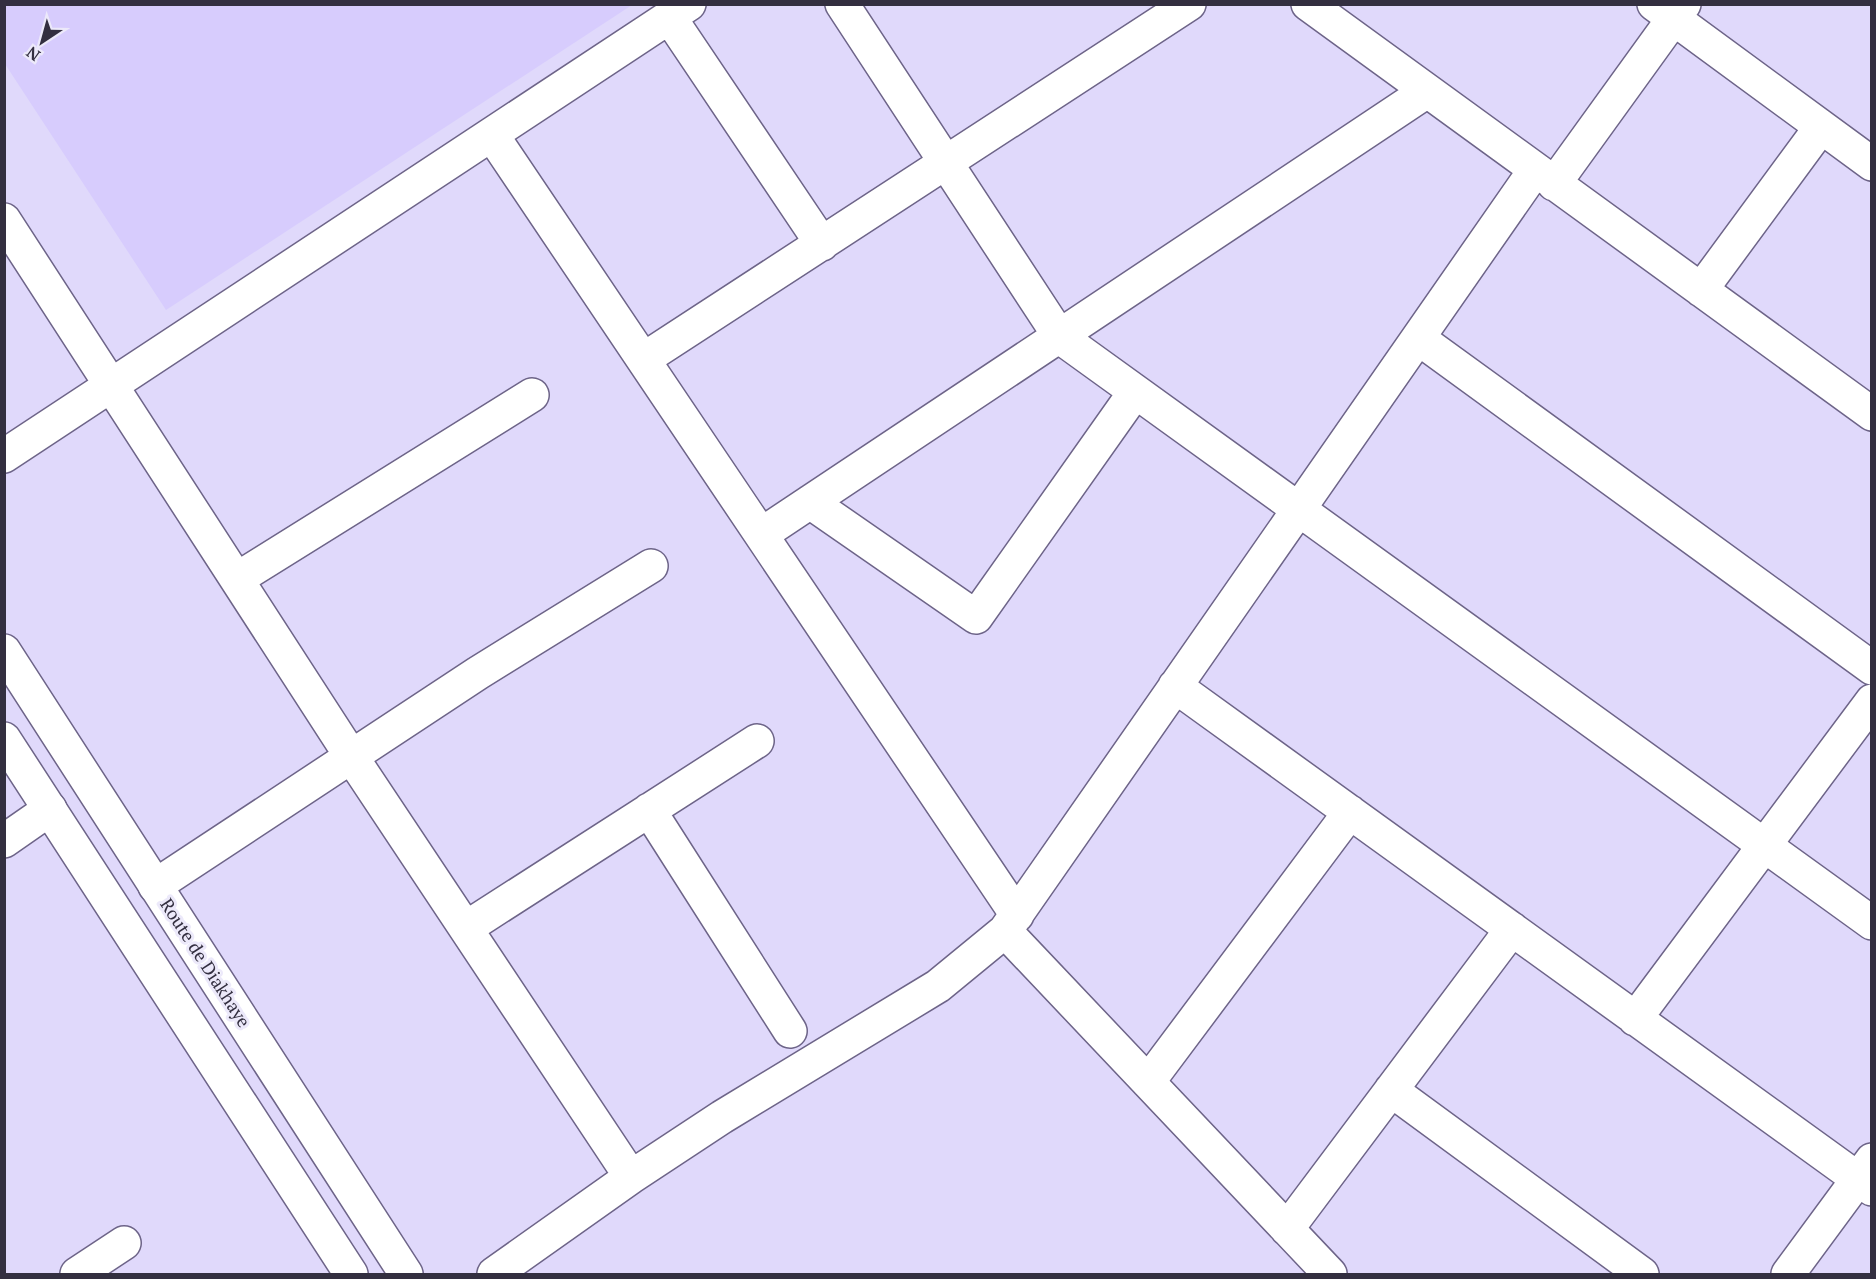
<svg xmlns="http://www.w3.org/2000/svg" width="1876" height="1279" font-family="'PT Serif',serif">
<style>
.built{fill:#d7ccfd}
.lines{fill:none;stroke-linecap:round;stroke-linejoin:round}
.minor-casing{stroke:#6d6488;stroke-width:36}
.major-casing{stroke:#6d6488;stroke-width:36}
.minor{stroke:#fff;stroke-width:33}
.major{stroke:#fff;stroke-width:33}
.labels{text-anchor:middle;stroke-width:6;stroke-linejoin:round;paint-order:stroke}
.street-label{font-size:18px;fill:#332f40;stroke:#ece9fa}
</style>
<rect width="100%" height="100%" fill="#e0d9fb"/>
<path class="built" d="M4,5l1,-1 627,1 -466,305 -161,-246z"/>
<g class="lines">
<defs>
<path id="minor" d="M842,4l218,333 812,586
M1308,4l564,410
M1654,4l218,160
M670,18l152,226
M492,135l525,780
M1554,184l130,-180
M4,220l347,536 280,421
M1701,290l120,-163
M1418,338l454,330
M644,359l545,-355
M4,456l685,-452
M810,502l166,115 159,-225
M762,534l665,-443
M237,579l295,-184
M1175,686l697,503
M649,810l141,221
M4,841l46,-32
M155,886l323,-213 173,-107
M466,928l291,-187
M1005,931l325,343
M1635,1019l237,-318
M1148,1082l202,-270
M1391,1090l251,184
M1287,1229l225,-300
M77,1274l47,-31
M494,1274l137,-97 91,-60 216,-131 67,-55 530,-761
M1788,1274l84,-114"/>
<path id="major" d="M4,651l402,623
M4,739l347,535"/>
</defs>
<use href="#minor" class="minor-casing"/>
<use href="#major" class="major-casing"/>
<use href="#minor" class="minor"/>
<use href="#major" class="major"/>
</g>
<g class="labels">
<g class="street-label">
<text transform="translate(205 963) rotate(57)" y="6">Route de Diakhaye</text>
</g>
</g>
<rect width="1876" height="1279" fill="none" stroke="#332f40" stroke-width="12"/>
<g transform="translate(42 42) rotate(216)" stroke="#ece9fa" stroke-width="4.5" paint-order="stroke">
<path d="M0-4.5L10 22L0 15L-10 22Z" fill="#332f40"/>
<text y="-9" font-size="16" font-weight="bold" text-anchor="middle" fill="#332f40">N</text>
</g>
</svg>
